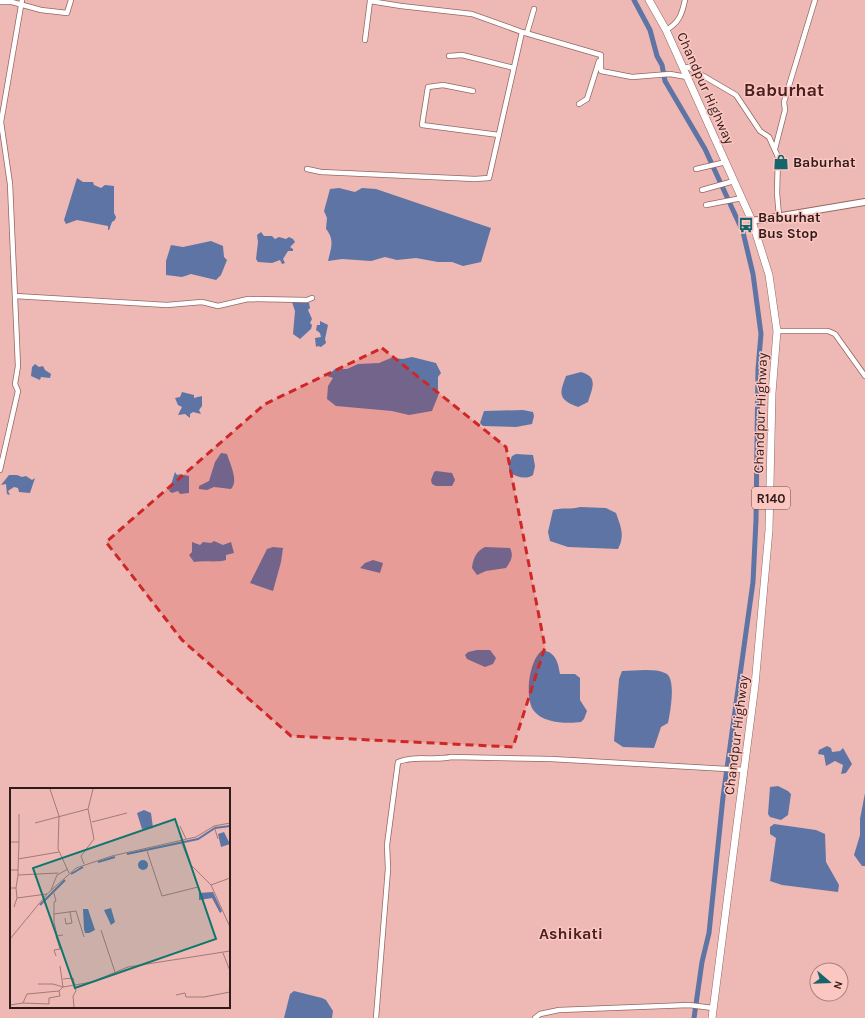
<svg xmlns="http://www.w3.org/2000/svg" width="865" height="1018" font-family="Karla,sans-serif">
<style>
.water{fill:#5d74a5}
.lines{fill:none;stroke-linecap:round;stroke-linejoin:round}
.canal{stroke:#5d74a5;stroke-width:5}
.street-casing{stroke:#956662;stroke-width:6}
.secondary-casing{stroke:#956662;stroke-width:8}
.primary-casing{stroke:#956662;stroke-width:8}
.street{stroke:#fff;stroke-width:4.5}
.secondary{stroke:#fff;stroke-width:6}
.primary{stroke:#fff;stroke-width:7}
.marked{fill:#ce2727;fill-opacity:0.2;stroke:#ce2727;stroke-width:3;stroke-dasharray:8 5;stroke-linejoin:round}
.labels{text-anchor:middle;stroke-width:3;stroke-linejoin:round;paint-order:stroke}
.shield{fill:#fcc6c1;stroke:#6c4f4c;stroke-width:1}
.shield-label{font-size:13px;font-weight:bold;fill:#2f1c1a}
.street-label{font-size:14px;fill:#2f1c1a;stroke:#fcc6c1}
.poi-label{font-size:14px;font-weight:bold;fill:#2f1c1a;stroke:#fcc6c1;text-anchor:start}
.quarter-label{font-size:16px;font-weight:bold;fill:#48201e;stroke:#fcc6c1}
.district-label{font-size:18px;font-weight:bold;fill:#48201e;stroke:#fcc6c1}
.inset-river{fill:none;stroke:#5d74a5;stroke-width:2}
.inset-road{fill:none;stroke:#a27a76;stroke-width:1}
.view{fill:#0f766e;fill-opacity:0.15;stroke:#0f766e;stroke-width:2}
.inset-edge{fill:none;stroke:#2f1c1a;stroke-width:2}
</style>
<rect width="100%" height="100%" fill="#eeb9b4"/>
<path class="water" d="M77,178l6,4h10l1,3 7,3 4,-3 9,1v27l2,4 -1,3 -3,2 -3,8h-1v-4l-31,-6 -11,4 -2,-4z
M339,188l16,4 7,-4 14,1 115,39 -10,34 -18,4 -11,-4h-14l-22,-4 -19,2 -12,-3 -14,4 -29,-2 -14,2c3,-13 7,-21 -2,-32l1,-11 -3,-7 6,-22z
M261,232l3,4h8l3,3 4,-2 7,2 3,-2 4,2 2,3 -5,5 3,2v2h-5l-5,8 2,4 -3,1 -2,-4 -8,3 -14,-1 -2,-3 2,-17 -1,-7z
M211,241l12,5 1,11 3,3 -6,15 -5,5 -25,-6 -9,3 -16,-2v-14l5,-16 12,2z
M292,302l17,1 1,5 -2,2 4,9 -2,4 2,2 -1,4 -11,10 -7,-5 2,-23z
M320,321l8,4 -3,14 1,4 -5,4 -3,-1 -2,1 -1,-9 6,-1 -1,-4 -4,-3 1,-5h3z
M412,357l24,6 5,10 -3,4v19l-6,15 -23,4 -17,-4 -56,-5 -9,-7 1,-13 5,-8 -6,-2 8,-7h12l11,-5 21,-1 12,-5 12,1z
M35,364l4,3 4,-1 2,4 6,4 -1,4 -9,-1 -1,3 -9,-4 1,-9z
M581,372c18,5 11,16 7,30l-10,5c-20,-8 -19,-13 -12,-31z
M182,392l12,3v3l8,-2v10l-3,4 2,4 -8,-2 -3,2v4l-5,-4 -7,1 4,-8 -4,-2 -3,-7 5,-1z
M523,410l10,2 1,4 -2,8 -16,3 -33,-1 -3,-3 4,-12z
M221,453l6,1c3,10 12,27 4,35l-17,-2 -7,3 -8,-1v-3l10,-5 6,-19z
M516,454l17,1 2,11 -2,9c-7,5 -17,2 -24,-3v-9l3,-7z
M436,471l16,2 3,7 -3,6h-16l-4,-2 -1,-4 3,-8z
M175,472l2,3 4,-1 1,3 2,-2 5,1v17l-9,1 -2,-3 -6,2 -3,-2z
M9,475h8l5,2 4,-1 6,4 3,-2 -5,15 -11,-1 -1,-4 -4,-1 -6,4 2,4 -3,-1 -1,-10 -5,1z
M580,507l26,1 10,5c5,14 9,23 2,36l-50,-2 -18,-6 -2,-9 5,-22c10,-3 18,0 27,-3z
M214,541l9,4 8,-3 3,11 -8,2v5c-10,3 -22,0 -32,2l-5,-7 3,-3v-10l8,3 3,-3 8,1z
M273,547l10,1 -2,14 -8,29 -23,-8 17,-34z
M485,547l25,1c4,8 1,13 -4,20l-20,3 -9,4 -5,-7c1,-9 4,-17 13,-21z
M373,560l10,3 -3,10 -20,-5 5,-5z
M477,650h13l6,8 -3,6 -8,3 -18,-8 -2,-4 3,-3z
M543,650c13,3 15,12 17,24h15l5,4v22l7,11 -3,8 -3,3c-14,2 -38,1 -47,-11 -10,-12 -5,-53 9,-61z
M622,671c12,0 32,-3 43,2 12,4 5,40 3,50l-7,4 -7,21 -31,-1 -9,-6 5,-62z
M827,746l4,2 1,4 8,-1 3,-3 9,16 -6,9 -5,1 2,-9 -8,-4 -9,5 -2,-11 -6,-1 1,-4z
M778,786l10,5 3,3 -3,21 -7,5 -11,-3 -2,-3 2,-27z
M865,793v73h-3l-8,-11 6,-20v-16z
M774,824l42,6 9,4 1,28 13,23 -1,7 -56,-7 -12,-4 6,-43 -6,-4v-7z
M294,991l28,7 4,2 7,11 -1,7h-48l6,-24z"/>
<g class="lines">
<path class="canal" d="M634,0l16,30 7,26 5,9 3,16 40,68 38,83 10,42 8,60 -3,35 -2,151 -3,62 -30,215 -14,136 -7,29 -8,56"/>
<defs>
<path id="street" d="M0,2h12l29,8 26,3 4,-13
M666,30c13,-7 16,-16 19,-30
M527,33l7,-24
M365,40l5,-39 31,5 71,8 50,18 79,23v16l31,6 38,-3 17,3
M449,56l13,-1 52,13
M683,68l5,-1 48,28 24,36 9,6 9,20 -1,36 2,23
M473,91l-30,-6 -15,2 -6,38 77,10
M579,104l8,-5 12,-38
M775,149l10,-39 -1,-8 31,-102
M307,169l14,3 154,7 14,-1 33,-146
M696,169l30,-7
M702,190l32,-9
M706,205l36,-7
M15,296l152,9 35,-3 16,4 30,-7 59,1 5,-2
M777,331h51l7,3 30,42
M0,470l18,-79 -3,-7 3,-18 -8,-182 -9,-62 21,-122
M376,1018l12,-149 -1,-24 11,-83c16,-7 35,-1 53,-5l100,2 194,11
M535,1018l5,-4 19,-4 130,-5 24,3"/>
<path id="secondary" d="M752,221l113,-19"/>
<path id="primary" d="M649,0l17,30 86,191 17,54 8,56 -5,62 -3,137 -14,155 -43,333"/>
</defs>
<use href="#street" class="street-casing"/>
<use href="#secondary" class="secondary-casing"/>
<use href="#primary" class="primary-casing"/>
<use href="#street" class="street"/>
<use href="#secondary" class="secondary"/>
<use href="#primary" class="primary"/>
</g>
<path class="marked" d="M382,348l124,99 39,200 -32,100 -222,-11 -109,-96 -76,-98 159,-138z"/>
<defs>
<symbol id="shop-bare" viewBox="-9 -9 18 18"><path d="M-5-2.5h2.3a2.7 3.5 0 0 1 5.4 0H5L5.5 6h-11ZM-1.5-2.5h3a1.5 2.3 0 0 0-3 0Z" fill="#17656c" stroke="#fcc6c1" stroke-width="2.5" paint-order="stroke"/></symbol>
<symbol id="bus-bare" viewBox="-9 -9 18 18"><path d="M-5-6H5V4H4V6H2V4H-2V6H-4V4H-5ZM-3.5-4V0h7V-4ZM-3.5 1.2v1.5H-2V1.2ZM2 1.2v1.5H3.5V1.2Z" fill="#17656c" stroke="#fcc6c1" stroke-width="2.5" paint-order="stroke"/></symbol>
</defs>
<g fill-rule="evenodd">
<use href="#shop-bare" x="770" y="151" width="22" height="22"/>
<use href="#bus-bare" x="735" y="214" width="22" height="22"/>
</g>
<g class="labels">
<rect class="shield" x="752" y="487" width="38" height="22" rx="3"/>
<g class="shield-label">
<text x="771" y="503">R140</text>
</g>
<g class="street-label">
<text transform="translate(706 88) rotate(66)" y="5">Chandpur Highway</text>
<text transform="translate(760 413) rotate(-88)" y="5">Chandpur Highway</text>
<text transform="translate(736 735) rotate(-83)" y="5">Chandpur Highway</text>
</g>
<g class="poi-label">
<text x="793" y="167">Baburhat</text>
<text x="758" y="222">Baburhat<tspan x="758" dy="16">Bus Stop</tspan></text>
</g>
<g class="quarter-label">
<text x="571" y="939">Ashikati</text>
</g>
<g class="district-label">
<text x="784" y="96">Baburhat</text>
</g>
</g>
<g transform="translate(10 788)">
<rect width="220" height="220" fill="#eeb9b4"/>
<path d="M134,22l7,3 2,15 -11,1 -5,-16zM214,44l6,12 -9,3 -3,-13zM128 77a5 5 0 1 1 10 0a5 5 0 1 1-10 0ZM203,104l9,19 -2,2 -8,-15 -13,2v-7zM101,120l4,14 -4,3 -7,-15zM73,121h5l7,21 -6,3h-4l-1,-4z" fill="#5d74a5"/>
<path class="inset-river" d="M117,66l71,-15 17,-11 15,-2M88,74l17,-5M61,86l12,-7M30,117l25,-25"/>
<path class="inset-road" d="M40,1l9,27 -1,33 11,24M82,34l35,-9M25,35l53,-14M170,38l6,13M204,38l4,13M171,53l9,23 21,21 19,42M0,54h9v-28M136,60l16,48 36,-9M8,71l41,-7M74,76l-3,-8 13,-17 -6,-30 5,-20M0,82h8v5M8,82l1,-28M201,97l19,-7M0,100h6l1,10 -3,9M6,100l2,-13 40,-2M41,102l6,-15 11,-6M43,102l3,11 -2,1v20l3,14 6,-1M7,110l30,-4M44,126l22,-3 8,26M55,130l1,6 6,-1 -2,-11M91,142l14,42M0,151l37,-45 29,-26 36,-12 84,-19 18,-11 16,-3M213,165l7,18M46,168l-2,-6 6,-1 -4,-13M50,178l3,21 29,-5 36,-15 102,-16M53,191l10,-1 3,13 -3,5 1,11M28,196h15l10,3M166,207l9,-2 1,4h18l26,-5M13,215l26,1v-6l11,-2 -1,-5M0,217l13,-2 4,-9 32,-3 4,-4"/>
<path class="view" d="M165,31l41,120 -141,49 -42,-120z"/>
<rect width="220" height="220" class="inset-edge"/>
</g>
<g transform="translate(829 982) rotate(109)"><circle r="19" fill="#fcc6c1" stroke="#aa827e"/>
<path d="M0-3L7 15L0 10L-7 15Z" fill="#17656c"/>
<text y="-6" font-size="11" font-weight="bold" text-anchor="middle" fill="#2f1c1a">N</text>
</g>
</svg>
